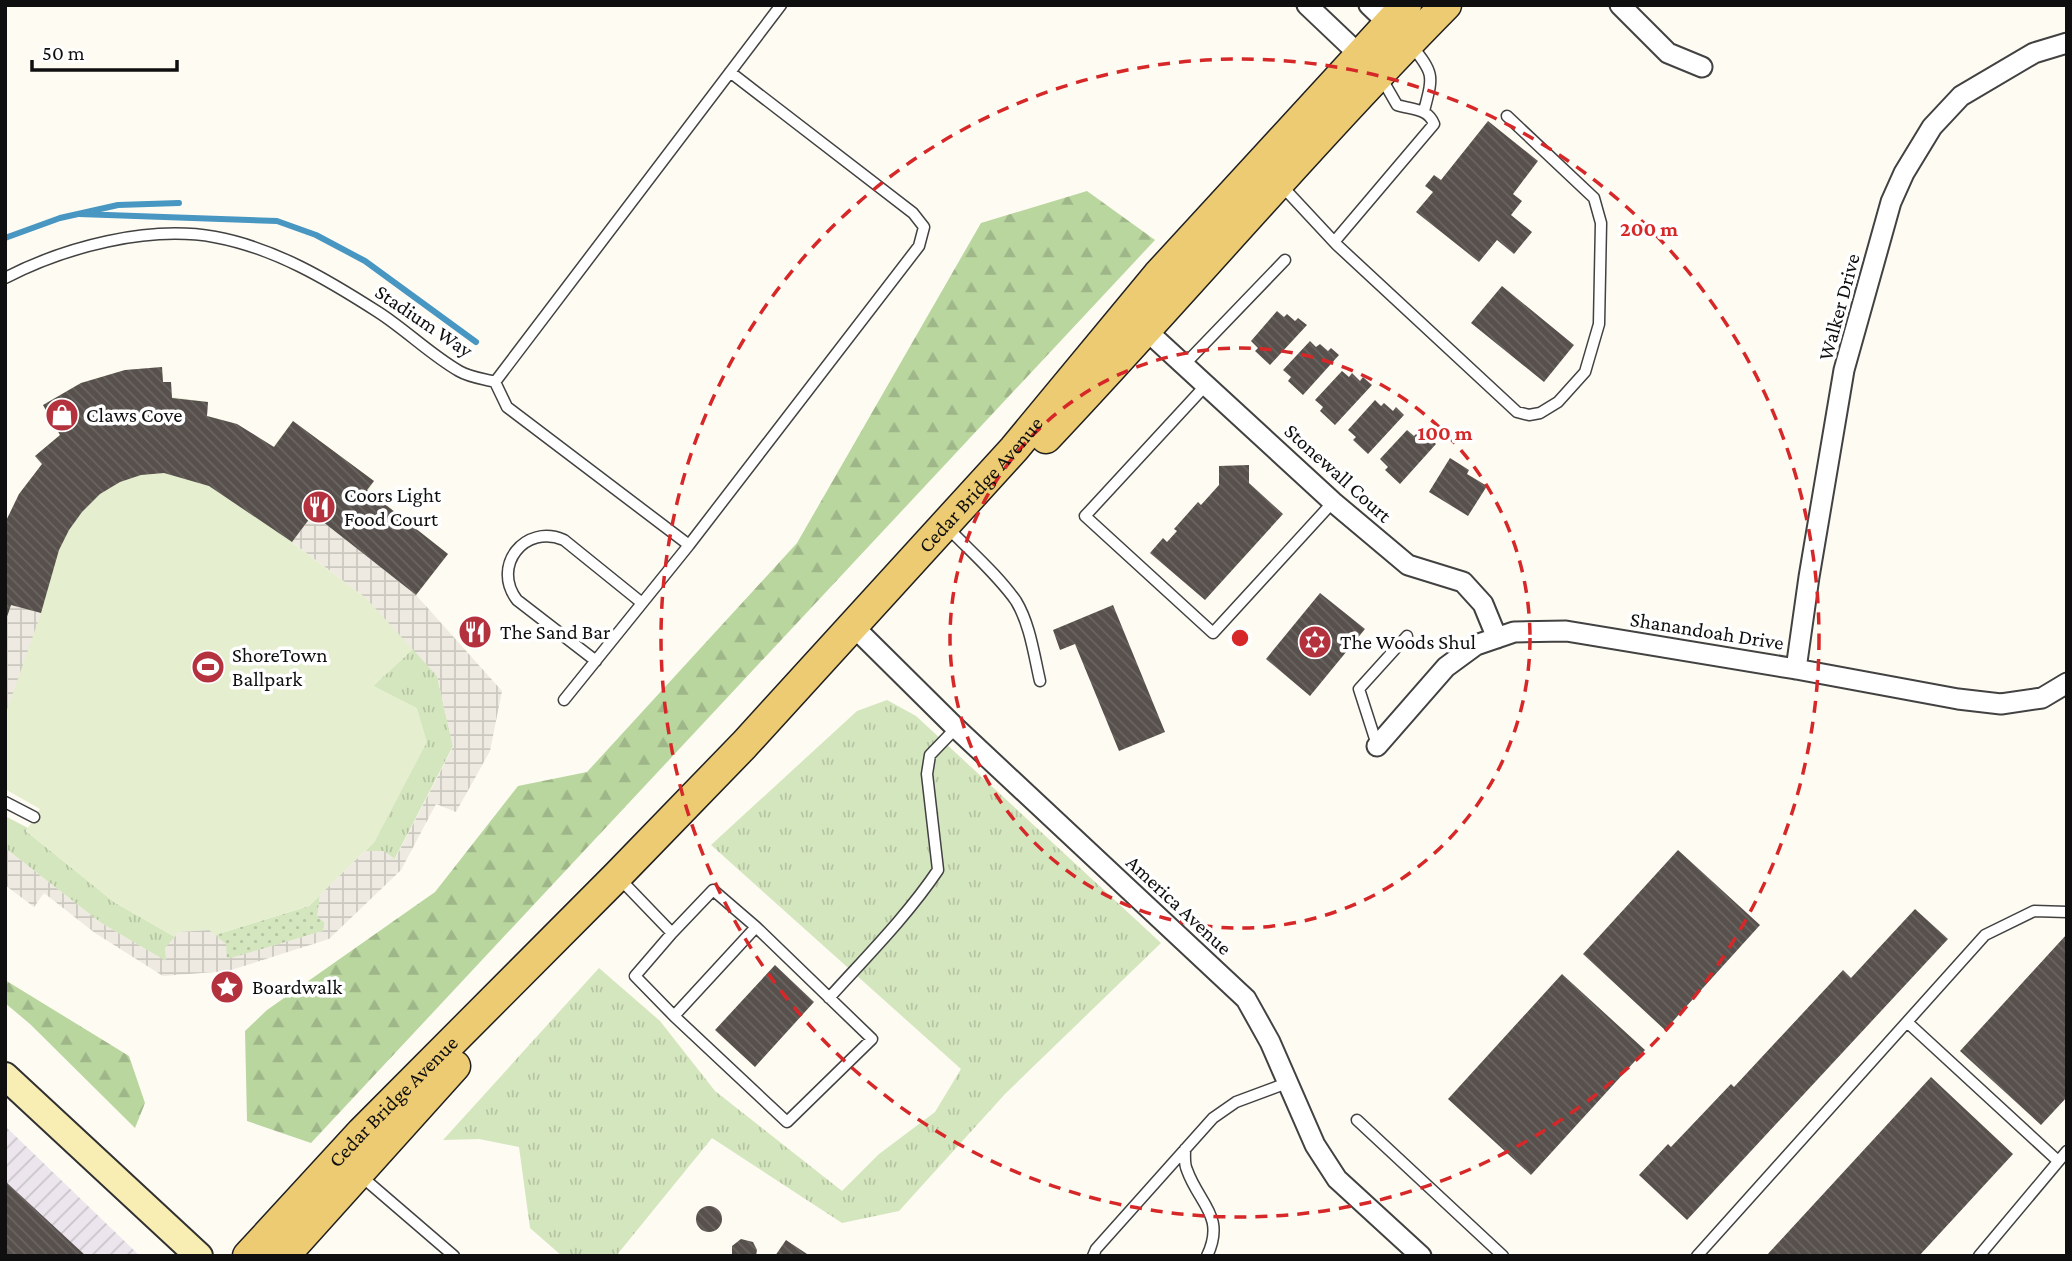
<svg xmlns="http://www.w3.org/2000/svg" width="2072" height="1261" font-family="'Crimson Pro',serif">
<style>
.industrial{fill:url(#industrial-furrows)}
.grass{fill:url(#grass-tufts)}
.forest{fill:url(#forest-firs)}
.park{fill:url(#park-dots)}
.pitch{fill:#e5eecf}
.plaza{fill:url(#plaza-grid)}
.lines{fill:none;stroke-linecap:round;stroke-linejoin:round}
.stream{stroke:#4896c2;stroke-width:6}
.building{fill:url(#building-back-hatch)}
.service-casing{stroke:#424242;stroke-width:13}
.minor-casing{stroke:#424242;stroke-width:23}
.secondary-casing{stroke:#313131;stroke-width:30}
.primary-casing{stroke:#202020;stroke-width:33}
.service{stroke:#fff;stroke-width:10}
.minor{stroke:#fff;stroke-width:19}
.secondary{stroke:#f8eeb3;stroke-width:26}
.primary{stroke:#edcb73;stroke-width:30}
.ring{fill:none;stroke:#d62828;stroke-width:3.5;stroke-dasharray:12 9}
.labels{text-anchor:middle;stroke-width:7;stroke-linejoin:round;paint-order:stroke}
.street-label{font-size:21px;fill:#0f0f0f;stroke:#fff}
.poi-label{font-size:21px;fill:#0f0f0f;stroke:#fff;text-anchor:start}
.centre{fill:#d62828;stroke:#fff;stroke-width:3.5}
.ring-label{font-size:21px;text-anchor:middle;font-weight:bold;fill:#d62828;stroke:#fff;stroke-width:7;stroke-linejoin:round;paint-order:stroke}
</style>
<defs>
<pattern id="industrial-furrows" width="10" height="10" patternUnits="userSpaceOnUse" patternTransform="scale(1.75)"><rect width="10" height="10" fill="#ece5ed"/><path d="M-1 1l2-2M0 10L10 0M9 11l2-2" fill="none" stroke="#c9c3ca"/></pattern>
<pattern id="grass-tufts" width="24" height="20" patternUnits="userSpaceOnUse" patternTransform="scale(1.75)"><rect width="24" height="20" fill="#d4e6be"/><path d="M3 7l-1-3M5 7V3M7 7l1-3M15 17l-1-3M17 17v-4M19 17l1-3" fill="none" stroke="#b5c4a2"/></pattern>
<pattern id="forest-firs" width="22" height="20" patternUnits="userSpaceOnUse" patternTransform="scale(1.75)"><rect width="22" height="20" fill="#b9d69f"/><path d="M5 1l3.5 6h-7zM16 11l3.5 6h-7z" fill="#9eb688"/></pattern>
<pattern id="park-dots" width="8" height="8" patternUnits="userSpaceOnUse" patternTransform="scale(1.75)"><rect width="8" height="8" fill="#d4e6be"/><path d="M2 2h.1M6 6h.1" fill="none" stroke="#b5c4a2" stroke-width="1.8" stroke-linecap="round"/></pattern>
<pattern id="plaza-grid" width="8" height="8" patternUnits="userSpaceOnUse" patternTransform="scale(1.75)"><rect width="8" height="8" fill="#eeeae1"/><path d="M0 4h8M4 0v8" fill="none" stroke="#cbc8c0"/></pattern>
<pattern id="building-back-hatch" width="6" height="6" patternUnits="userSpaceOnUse" patternTransform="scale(1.75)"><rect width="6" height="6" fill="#57504c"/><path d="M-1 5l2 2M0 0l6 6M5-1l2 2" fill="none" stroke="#6a6561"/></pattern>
</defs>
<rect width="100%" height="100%" fill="#fefbf2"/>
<path class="industrial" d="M5,1126l135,130h-135z"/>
<path class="grass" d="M414,648l23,28 16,70 -59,114 -10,-9h-19l10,-10 41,-133 -43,-22z
M887,700l29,16 245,227 -156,151 -106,117 -57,12 -130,-85 -96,118h-54l-32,-28 -11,-81 -40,-8 -36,1 156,-172 61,53 55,70 127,100 37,-37 56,-42 26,-43 -250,-224 146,-134z
M5,816l23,12 -2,3 88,71 61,35 -9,11 1,14 -66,-39 -96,-75z"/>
<path class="forest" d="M1087,191l68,49 -844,903 -64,-22 -2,-90 22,-21 168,-118 83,-106 69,-14 210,-229 184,-320z
M5,980l124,76 16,47 -10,25 -105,-104 -25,-21z"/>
<path class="park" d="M320,895l-2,21 7,7 -2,8 -96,29 -12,-25 94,-29z"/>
<path class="pitch" d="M162,367l1,15h8l1,15 36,5 -1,14 30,8 36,23 20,-26 81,60 -6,10 80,63 -32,41 -103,-81 -20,29 73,55 48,50 -41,38 44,22 10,34 -52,99 -66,65 -94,29 -7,-5 -29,2 -4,5 -61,-35 -88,-71 14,-22 -35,-20v-67l7,-117 -7,20v-102l14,-29 23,-30 -7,-8 25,-21 -17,-30 38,-22 44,-13z"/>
<path class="plaza" d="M313,514l103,81 86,96 -12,60 -34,61 -20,-8 -35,66 -72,69 -101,32 -65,5 -68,-43 -51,-40 -10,14 -29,-22v-37l96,75 65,38 -1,-13 14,-16 30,-2 17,14 1,15 96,-28 2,-8 -8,-7 3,-21 45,-44h19l11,8 58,-112 -16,-71 -71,-78 -74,-56z
M11,605l30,8 -34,97 -2,12v-97z"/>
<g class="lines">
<path class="stream" d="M79,214l198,7 39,14 49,26 111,81
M5,238l55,-20 58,-13 61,-2"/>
</g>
<path class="building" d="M1488,121l50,40 -25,33 9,7 -11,14 21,17 -18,22 -17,-14 -18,22 -63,-50 17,-20 -8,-6 9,-11 7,5z
M1502,286l72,59 -30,37 -73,-59z
M1277,311l7,6 3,-3 8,7 3,-3 9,7 -37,40 -15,-14 3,-3 -7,-7z
M1310,341l6,6 4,-3 8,7 3,-3 8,7 -36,40 -15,-14 3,-4 -8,-7z
M162,367l1,15h8l1,16 36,4 -1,14 30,8 37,23 19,-26 81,60 -7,9 81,64 -32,41 -103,-81 -21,28 -83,-56 -45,-13 -23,2 -21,7 -20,12 -18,18 -13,18 -10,20 -18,63 -30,-8 -6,18v-100l14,-29 23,-30 -7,-8 25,-21 -17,-30 38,-22 44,-13z
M1342,371l7,6 3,-4 8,8 3,-4 9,8 -37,40 -15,-14 3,-4 -8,-7z
M1375,400l6,6 3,-3 9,8 3,-4 8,8 -36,39 -15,-14 3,-3 -8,-7z
M1407,430l7,6 3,-3 8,7 3,-3 8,7 -36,40 -15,-14 3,-3 -8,-8z
M1450,458l19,12 -2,4 20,12 -19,30 -39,-24z
M1249,465v18l34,31 -78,86 -55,-47 13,-15 4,4 10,-11 -3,-2 24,-27 3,3 18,-20v-19z
M1320,593l45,36 -55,67 -44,-37z
M1113,605l52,127 -46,19 -44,-107 -15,6 -7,-20z
M1678,850l82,75 -95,105 -82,-76z
M1915,909l33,30 -261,281 -48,-45 29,-31 3,3 60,-63 3,3 109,-117 8,8z
M2067,934v163l-26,28 -81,-74z
M775,965l39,37 -59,65 -40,-37z
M1562,974l83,76 -114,125 -83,-76z
M1931,1077l82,77 -94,102h-153z
M5,1181l81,75h-81z
M696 1219a13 13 0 1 1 26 0a13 13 0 1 1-26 0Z
M741,1239l12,3 4,8 -1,6h-24v-10z
M786,1240l24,16h-35z"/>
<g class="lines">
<defs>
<path id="service" d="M1411,45c24,29 22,31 13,66
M1282,186l55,59 180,167 12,3 11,-2 18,-11 27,-30 14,-48 2,-101 -7,-25 -87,-82
M1334,242l100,-118c-6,-16 -22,-14 -37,-19l-15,-26
M5,278c60,-31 143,-53 210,-41 60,11 113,43 163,75 28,18 53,43 81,59 10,6 25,8 36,11l286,-377
M1184,365l101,-105
M495,382l12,25 182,138
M1206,385l-121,131 128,117 120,-131
M948,528c22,23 49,46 68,73 14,23 18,54 24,80
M596,661l-79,-61c-26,-34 8,-77 47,-60l78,63
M564,700l125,-155 230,-299 5,-19 -11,-14 -183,-141
M1377,745l-18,-56 48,-53
M5,802l29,15
M620,879l52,54 41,-43 43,37 -82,89 -39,-40 37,-43
M829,998c37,-41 78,-82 109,-128l-11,-96 3,-19 26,-27
M674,1016l113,106 85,-83 -116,-112
M1907,1022l151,139
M1357,1120l146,136
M1185,1149c0,7 -1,15 2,21 12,34 39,46 20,86
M361,1176l93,80
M1093,1256l3,-7 117,-131 23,-16 51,-19
M1697,1256l288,-321 49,-24 33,1
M1979,1256l88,-105"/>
<path id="minor" d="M1307,5l60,57
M1369,5l27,26
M1620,5l48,48 34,14
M1147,331l186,171 75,63 55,17 20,22 14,34
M853,626l103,102 290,271 24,43 45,103 22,34 84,77
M1796,669l13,-92 35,-207 47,-168 13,-29 28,-46 29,-31 73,-43 33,-10
M1377,746l69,-79 30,-22 38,-13 52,-1 230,38 162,30 43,5 41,-6 25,-15"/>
<path id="secondary" d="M5,1076l194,180"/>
<g id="primary">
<path d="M1046,438c135,-143 262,-293 400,-433"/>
<path id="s1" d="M248,1256l114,-124 255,-256 127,-131 270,-296 144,-174 248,-270"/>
<path d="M284,1256l171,-190"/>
</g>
</defs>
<use href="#service" class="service-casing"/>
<use href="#minor" class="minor-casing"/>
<use href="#secondary" class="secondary-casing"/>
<use href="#primary" class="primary-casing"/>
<use href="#service" class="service"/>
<use href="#minor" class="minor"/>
<use href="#secondary" class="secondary"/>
<use href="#primary" class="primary"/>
</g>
<g class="ring">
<circle cx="1240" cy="638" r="290"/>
<circle cx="1240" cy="638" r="579"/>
</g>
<defs>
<symbol id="shop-disc" viewBox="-11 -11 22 22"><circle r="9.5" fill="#b4323d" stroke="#fff"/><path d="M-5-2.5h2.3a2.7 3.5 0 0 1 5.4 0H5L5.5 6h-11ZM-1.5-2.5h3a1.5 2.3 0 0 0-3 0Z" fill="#fff"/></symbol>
<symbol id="restaurant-disc" viewBox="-11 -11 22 22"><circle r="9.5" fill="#b4323d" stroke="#fff"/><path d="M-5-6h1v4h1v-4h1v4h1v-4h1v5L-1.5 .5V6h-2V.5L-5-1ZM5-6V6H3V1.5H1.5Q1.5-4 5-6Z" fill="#fff"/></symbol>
<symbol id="synagogue-disc" viewBox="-11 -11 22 22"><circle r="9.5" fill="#b4323d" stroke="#fff"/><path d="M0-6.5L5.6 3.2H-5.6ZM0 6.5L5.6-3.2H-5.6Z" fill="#fff"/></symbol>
<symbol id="stadium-disc" viewBox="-11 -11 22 22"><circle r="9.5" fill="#b4323d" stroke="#fff"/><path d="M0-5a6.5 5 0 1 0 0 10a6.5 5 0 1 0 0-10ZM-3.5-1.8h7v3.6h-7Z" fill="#fff"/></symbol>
<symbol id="sight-disc" viewBox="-11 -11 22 22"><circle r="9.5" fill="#b4323d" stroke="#fff"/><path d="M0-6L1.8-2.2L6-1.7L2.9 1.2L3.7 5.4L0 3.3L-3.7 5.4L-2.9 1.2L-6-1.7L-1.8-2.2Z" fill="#fff"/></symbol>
</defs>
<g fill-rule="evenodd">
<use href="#shop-disc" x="43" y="396" width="38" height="38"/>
<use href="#restaurant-disc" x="300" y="488" width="38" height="38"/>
<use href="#restaurant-disc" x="456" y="613" width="38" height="38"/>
<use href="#synagogue-disc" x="1296" y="623" width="38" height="38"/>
<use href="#stadium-disc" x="189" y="648" width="38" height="38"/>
<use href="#sight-disc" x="208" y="968" width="38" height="38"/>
</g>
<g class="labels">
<g class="street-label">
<text transform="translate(1839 307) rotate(-75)" y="7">Walker Drive</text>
<text transform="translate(424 321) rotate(34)" y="7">Stadium Way</text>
<text transform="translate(1338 473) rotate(42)" y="7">Stonewall Court</text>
<text dy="7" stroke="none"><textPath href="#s1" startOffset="1064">Cedar Bridge Avenue</textPath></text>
<text transform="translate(1707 631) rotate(9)" y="7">Shanandoah Drive</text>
<text transform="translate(1179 905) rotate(43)" y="7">America Avenue</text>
<text dy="7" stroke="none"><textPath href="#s1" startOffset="212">Cedar Bridge Avenue</textPath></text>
</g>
<g class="poi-label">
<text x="86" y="422">Claws Cove</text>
<text x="344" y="502">Coors Light<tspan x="344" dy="24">Food Court</tspan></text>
<text x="500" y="639">The Sand Bar</text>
<text x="1340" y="649">The Woods Shul</text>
<text x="232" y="662">ShoreTown<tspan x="232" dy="24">Ballpark</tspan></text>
<text x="252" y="994">Boardwalk</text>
</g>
</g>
<circle cx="1240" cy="638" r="10" class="centre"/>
<g class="ring-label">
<text x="1649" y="236">200 m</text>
<text x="1445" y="440">100 m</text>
</g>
<rect width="2072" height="1261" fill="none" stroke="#0f0f0f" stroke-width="14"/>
<path d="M32 60v10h145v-10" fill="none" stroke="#0f0f0f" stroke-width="3.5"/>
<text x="42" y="60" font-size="21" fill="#0f0f0f" stroke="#ffffff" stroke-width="5" paint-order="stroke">50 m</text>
</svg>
